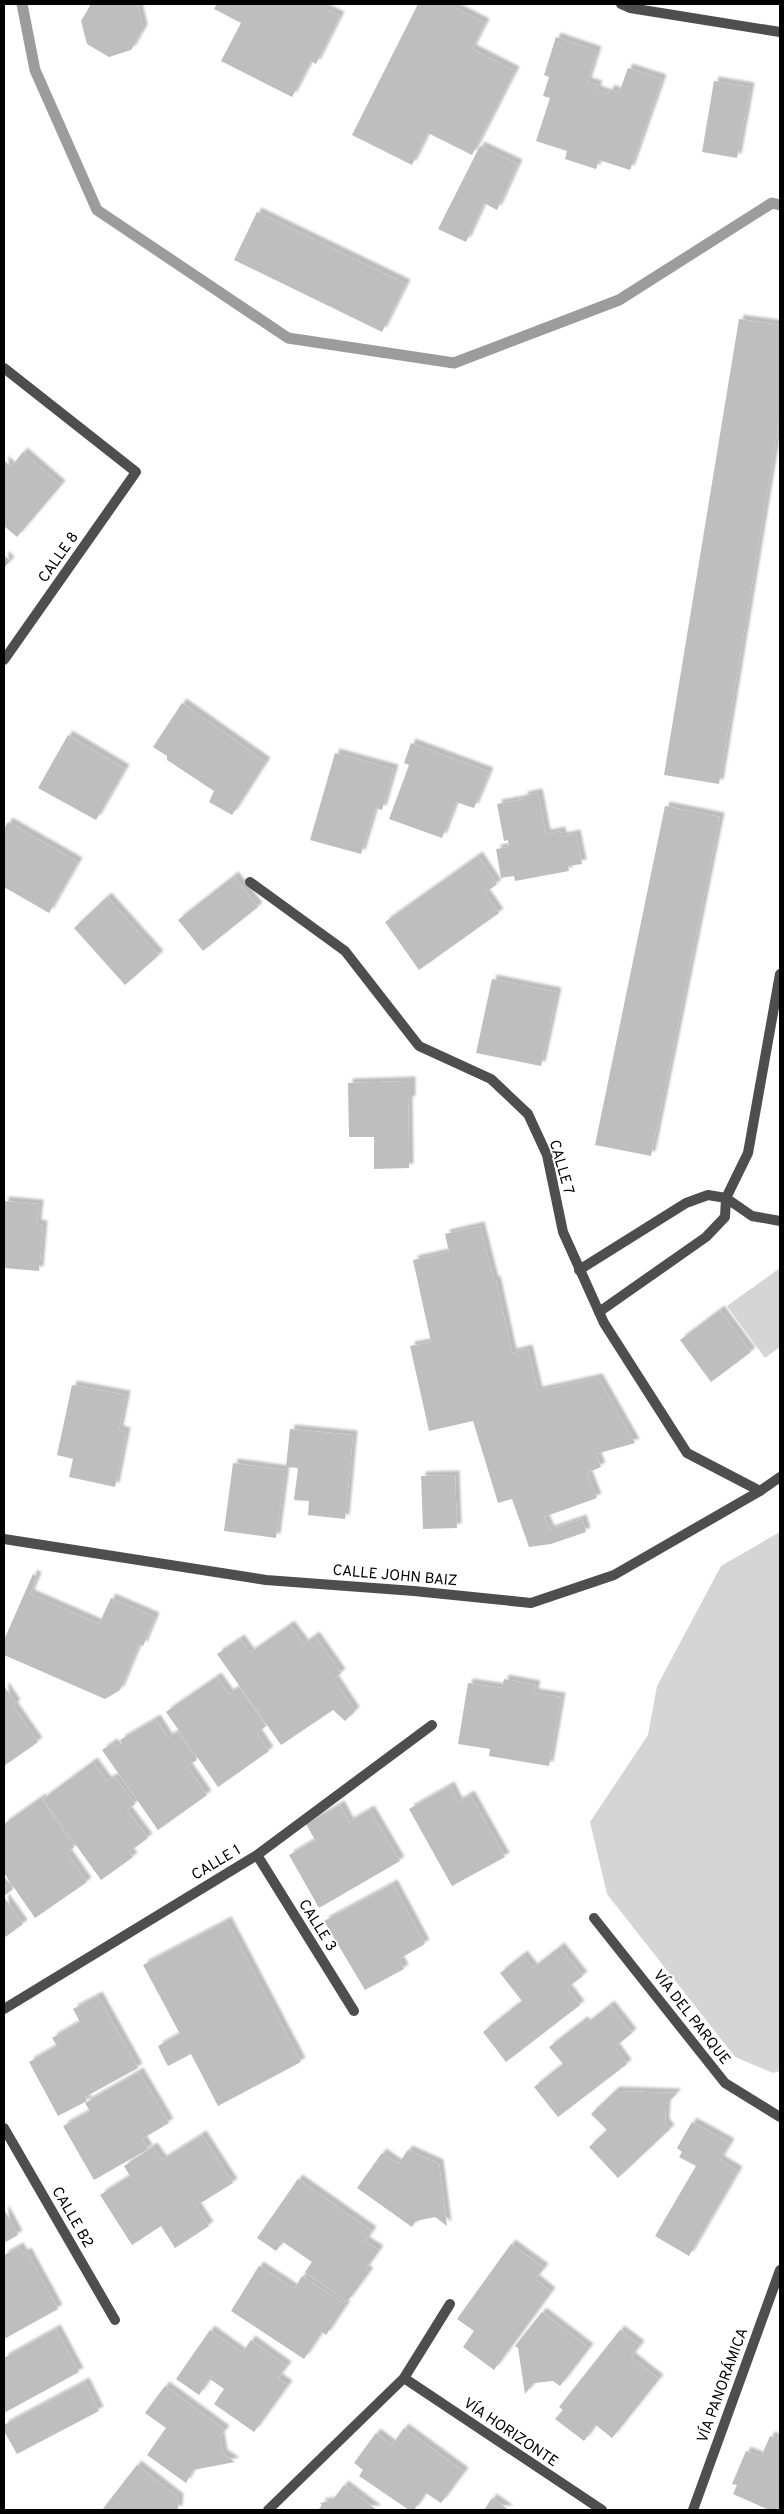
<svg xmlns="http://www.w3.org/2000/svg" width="784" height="2514" font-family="Overpass,sans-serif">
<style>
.green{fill:#d5d5d5}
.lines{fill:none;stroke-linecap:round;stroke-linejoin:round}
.stream{stroke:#9c9c9c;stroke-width:11}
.building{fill:#bebebe;filter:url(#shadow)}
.service{stroke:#4e4e4e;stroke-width:10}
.minor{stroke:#4e4e4e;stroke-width:10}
.tertiary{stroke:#4e4e4e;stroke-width:10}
.labels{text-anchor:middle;stroke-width:4;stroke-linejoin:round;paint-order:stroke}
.street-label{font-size:15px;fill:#000;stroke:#fff}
</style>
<defs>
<filter id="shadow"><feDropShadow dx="4.5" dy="-4.5" stdDeviation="1" flood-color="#0004"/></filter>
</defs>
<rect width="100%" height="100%" fill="#fff"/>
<path class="green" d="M780,1268v79l-15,11 -38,-52z
M780,1532v539l-7,2 -38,-16 -128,-163 -17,-72 58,-87 9,-49 64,-120z"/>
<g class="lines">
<path class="stream" d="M22,4l13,66 62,140 191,128 166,25 165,-63 153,-97 8,2"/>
</g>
<path class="building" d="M91,4h43l4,2 5,23 -12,21 -22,7 -22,-13 -6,-23z
M217,4h108l-2,4 17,8 -24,48 -5,-3 -19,36 -71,-36 20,-38 -27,-14z
M418,4h29l38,19 -13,26 43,22 -43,84 -44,-22 -16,32 -60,-30z
M556,37l41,14 -10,31 11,3 -2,5 12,4 2,-5 9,4 9,-25 34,11 -32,91 -31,-10 -3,9 -31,-10 2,-8 -31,-10 14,-43 -7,-2 6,-19 -5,-2z
M714,81l36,6 -13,71 -35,-6z
M480,146l38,18 -21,46 -13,-7 -18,39 -28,-13z
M257,212l149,72 -24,48 -148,-72z
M739,319l41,6v89l-61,370 -55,-9z
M23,452l38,33 -44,52 -13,-11v-66l7,7z
M4,555l6,6 -6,7z
M182,703l84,59 -34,53 -23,-13 5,-11 -47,-31v-4l-14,-9z
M68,735l57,34 -29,51 -58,-32z
M411,743l78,29 -15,36 -18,-6 -14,36 -53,-19 20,-54 -5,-2z
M335,753l59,16 -12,41 -7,-2 -14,46 -51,-14z
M538,793l8,41 15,-3 1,6 14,-3 6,30 -14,2 1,5 -54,10 -1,-5 -13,2 -5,-29 13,-2 -1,-7 -4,1 -7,-37 27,-5 -1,-3z
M665,806l55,11 -69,339 -56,-11z
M8,822l70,40 -29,51 -45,-26v-58z
M478,856l19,28 -12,9 14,20 -80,57 -34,-48z
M234,876l24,31 -55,44 -25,-31z
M107,897l52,58 -34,30 -51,-57z
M492,979l65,13 -16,74 -65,-13z
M411,1081v19l-3,1 1,67 -35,1v-32h-25l-1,-54z
M4,1201l35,3 -2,20 6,1 -4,46 -35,-3z
M480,1226l14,55 2,-1 16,73 16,-4 10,42 60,-13 37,65 -39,11 5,13 -14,6 10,25 -53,19 6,13 32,-11 4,13 -35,12 -22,3 -17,-48 -14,4 -25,-82 -44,10 -19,-85 21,-4 -18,-82 36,-8 -4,-18z
M720,1310l31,42 -40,30 -31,-42z
M72,1385l54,10 -7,35 7,2 -11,55 -46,-10 4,-18 -16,-4z
M290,1429l63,6 -8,84 -37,-4 1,-14 -15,-1 4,-32 -12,-1z
M233,1463l52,7 -9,68 -52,-7z
M455,1475l2,53 -34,1 -2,-53z
M33,1574l4,3 -7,17 69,30 12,-26 44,19 -12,29 -4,-2 -19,46 -15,9 -101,-44v-15z
M290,1625l14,19 11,-8 26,37 -7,6 21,32 -10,10 -12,-11 -52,35 -64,-91 23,-15 10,14z
M217,1677l12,17 10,-7 27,39 -9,7 12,18 -51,36 -52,-75z
M504,1679l32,6 -2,8 27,4 -12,69 -60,-10 1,-7 -32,-5 10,-61 34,5z
M4,1686l12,18 -3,2 25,36 -34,24z
M156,1719l12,19 9,-6 20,28 -10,6 20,29 -49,35 -56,-80 11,-7 3,4 6,-4 -2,-3z
M93,1762l14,19 8,-4 20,27 -8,6 21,28 -19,14 4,5 -32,23 -58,-81z
M450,1786l8,16 12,-7 35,62 -53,29 -43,-77z
M41,1798l33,49 -7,6 20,29 -52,36 -31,-45v-49z
M340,1805l9,17 21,-12 30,51 -81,47 -30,-53 26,-15 -9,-16z
M4,1876l9,13 -9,7z
M393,1884l32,60 -26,15 5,10 -39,21 -41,-69z
M4,1897l19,27 -19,14z
M227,1921l74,141 -83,44 -27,-52 -23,12 -4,-7 -6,-13 22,-12 -37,-69z
M560,1947l23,29 -16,12 13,17 -74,57 -23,-30 39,-31 -22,-28 23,-18 10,13z
M98,1996l40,72 -53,29 2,4 -29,15 -29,-54 28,-16 -5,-8 28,-16 -7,-13z
M610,2005l22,28 -17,14 12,17 -69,53 -24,-30 29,-23 -14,-17 34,-26 3,3z
M139,2072l30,51 -27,16 6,10 -54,31 -31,-54 27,-15 -5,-8z
M615,2091l62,2 -11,11 -1,19 5,6 -52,49 -29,-31 18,-17 -16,-16z
M692,2122l38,21 -10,17 18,11 -49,85 -34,-20 41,-70 -17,-9 3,-5 -5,-4z
M202,2135l31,48 -37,23 13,20 -34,22 -14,-22 -29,19 -32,-50 30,-19 -6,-10 29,-19 9,13z
M408,2150l31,14 8,62 -12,-9 -19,4 -4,6 -55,-39 25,-35 16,11z
M298,2179l74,52 -7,10 14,9 -14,20 4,2 -22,30 -42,-30 7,-10 -29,-20 -7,9 -19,-13z
M4,2209l14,26 -14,8z
M511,2244l33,24 -9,11 16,13 -57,78 -31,-23 11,-16 -17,-12z
M19,2247l4,7 4,-2 31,57 -54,30v-84z
M259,2266l35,23 8,-13 44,29 -20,30 -4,-3 -18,27 -73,-48z
M542,2312l47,36 -29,38 -7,-5 -19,2 -9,11 -7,-46 -3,-2z
M56,2329l23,43 -75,41v-55z
M210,2330l32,23 9,-13 36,26 -9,12 10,7 -34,47 -40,-28 10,-15 -14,-10 -11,16 -23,-16z
M620,2330l20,15 -9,12 28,22 -47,59 -16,-13 -12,16 -29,-22 8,-9 -4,-3z
M85,2382l14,29 -82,43 -13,-23v-6z
M165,2386l60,44 -5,6 3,18 12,8 -42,8 -7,13 -39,-28 19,-27 -21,-15z
M404,2428l60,44 -23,31 -15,-10 -12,17h-5l-50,-34 4,-6 -9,-7 22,-30 16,12z
M770,2436l10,4v70h-11l-36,-16 4,-9 -5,-1 14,-33 15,6z
M137,2465l42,33 -1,12h-76z
M344,2485l33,25h-59l4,-5 -2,-2 12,-2z
M492,2498l17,12h-25z"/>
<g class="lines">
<path class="service" d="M579,1270l107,-67 22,-8 18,3 26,18 28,5
M599,1312l107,-75 19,-20 1,-19 22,-45 32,-179"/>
<path class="minor" d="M621,4l9,4 150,24
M4,368l132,104 -132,188
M250,882l95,69 74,95 72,33 37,35 19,41 16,77 41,91 83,130 73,38
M257,1855l97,156
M594,1918l131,165 55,34
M4,2009l253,-154 175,-130
M4,2128l111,192
M404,2378l198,132
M268,2510l136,-132 46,-74
M693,2510l87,-240"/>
<path class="tertiary" d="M4,1539l262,41 148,11 117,12 83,-28 146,-84 20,-14"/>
</g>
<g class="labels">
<g class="street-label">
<text transform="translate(58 557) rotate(-55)" y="5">CALLE 8</text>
<text transform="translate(562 1167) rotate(74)" y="5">CALLE 7</text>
<text transform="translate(395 1575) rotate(5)" y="5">CALLE JOHN BAIZ</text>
<text transform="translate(216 1862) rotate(-31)" y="5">CALLE 1</text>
<text transform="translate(318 1925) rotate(58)" y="5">CALLE 3</text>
<text transform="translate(692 2017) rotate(52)" y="5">VÍA DEL PARQUE</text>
<text transform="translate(73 2217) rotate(60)" y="5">CALLE B2</text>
<text transform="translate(722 2385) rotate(-70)" y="5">VÍA PANORÁMICA</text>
<text transform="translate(511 2432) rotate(34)" y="5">VÍA HORIZONTE</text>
</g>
</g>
<rect width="784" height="2514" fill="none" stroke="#000000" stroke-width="10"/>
</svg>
